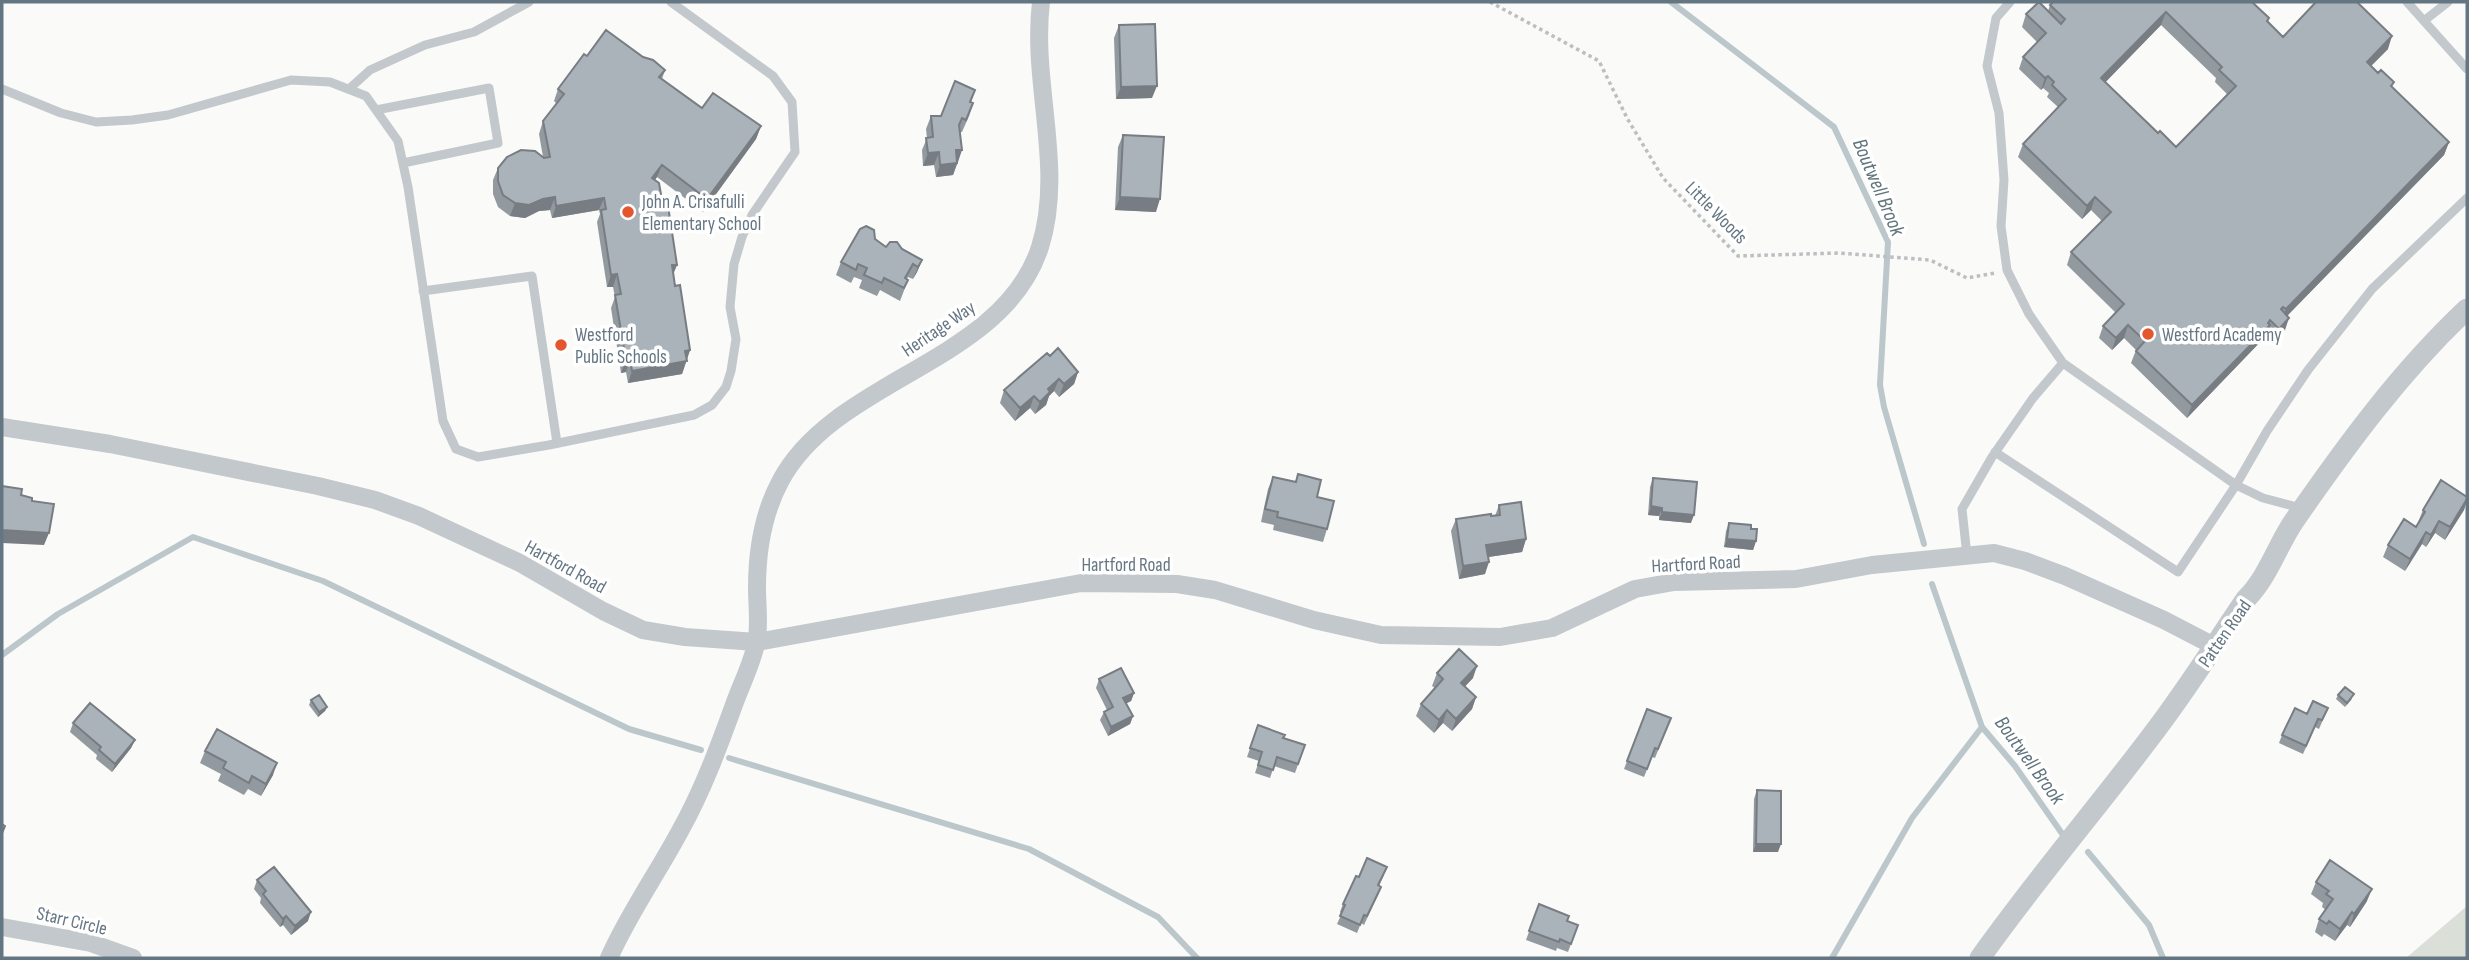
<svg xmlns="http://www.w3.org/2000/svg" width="2469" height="960" font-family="'Sofia Sans Condensed',sans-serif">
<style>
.green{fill:#dadfd7}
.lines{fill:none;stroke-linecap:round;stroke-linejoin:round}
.stream{stroke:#bbc7cb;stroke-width:6}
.path{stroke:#bbbfc2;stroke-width:3.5;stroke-dasharray:3.5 3.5;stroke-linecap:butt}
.service{stroke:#c3c8cc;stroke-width:9}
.minor{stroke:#c3c8cc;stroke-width:18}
.tertiary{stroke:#c3c8cc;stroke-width:21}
.wall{fill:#929a9f;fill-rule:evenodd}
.shaded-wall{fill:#777d82}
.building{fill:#aab3b9;stroke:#777d82;stroke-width:2;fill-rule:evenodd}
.poi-dot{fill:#e4572e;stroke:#fff;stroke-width:2.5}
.labels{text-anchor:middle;stroke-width:7;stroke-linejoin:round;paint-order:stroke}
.poi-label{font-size:19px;fill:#657683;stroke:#fff;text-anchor:start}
.street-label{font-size:19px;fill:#657683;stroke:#fff}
.water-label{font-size:21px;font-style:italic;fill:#60757c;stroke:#fff}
</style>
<rect width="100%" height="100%" fill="#fafaf8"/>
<path class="green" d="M2467,906v52h-61z"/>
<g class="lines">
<path class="stream" d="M1671,2l163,125 54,115 -8,143 4,22 40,137
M1932,584l50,143 33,39 48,69
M2,655l56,-41 135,-77 130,44 306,148 72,21
M729,758l300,91 129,68 39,41
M2088,852l61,73 14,33
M1832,958l80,-140 70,-91"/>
<path class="path" d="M1490,2l109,59 28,57 36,60 75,78 101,-3 91,7 37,18 28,-5"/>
<path class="service" d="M2407,2l60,67
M2425,20l23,-18
M2,89l59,24 35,9 36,-2 36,-5 123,-35 39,2 36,14 32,45 10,46 35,234 13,28 22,8 71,-12 145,-30 18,-10 14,-18 5,-16 5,-32 -6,-32 4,-43 8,-27 10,-22 43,-63 -3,-50 -19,-26 -102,-74
M349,89l21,-19 55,-25 49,-13 55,-30
M376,110l113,-22 9,55 -95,20
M423,291l109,-15 25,167
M1995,452l183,120 58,-87 -173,-122
M2301,508l-38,-10 -27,-13 31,-54 41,-61 64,-81 95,-91
M1967,556l-5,-47 30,-52 41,-59 30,-35 -34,-49 -22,-44 -6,-44 3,-46 -5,-67 -12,-47 9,-48 14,-16"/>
<path class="minor" d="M2,427l108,17 208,42 57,14 44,16 101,47 83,48 40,19 42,7 72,5 324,-59 96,1 38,6 99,30 67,15 119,2 52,-9 83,-39 39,-7 122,-3 76,-14 122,-12 31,8 40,15 99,44 50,26
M2,927l89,16 42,15
M609,958c20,-45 48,-84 71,-127 23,-41 39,-85 55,-129 7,-19 17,-39 21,-58 4,-17 1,-39 1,-56 0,-38 6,-75 24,-108 55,-102 222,-117 259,-233 25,-79 -9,-164 1,-245"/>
<path class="tertiary" d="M1980,958c53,-75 113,-145 169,-219 35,-45 65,-93 97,-140 22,-22 31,-53 48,-78 52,-75 106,-149 173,-212"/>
</g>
<path class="wall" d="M2050,5l219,13 -1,4 15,15 105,12 -17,17 7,7 16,9 -2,5 57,55 -5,13 -157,161 -2,14 -11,11 -7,-7 -2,3 -78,81 -56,-55 5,-13 -12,-12 -12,12 -13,-12 4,-12 13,-13 -49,-48 4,-13 31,-31 -11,-11 -9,9 -64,-62 5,-13 35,-37 -11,-10 2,-4 -6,-5 -2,2 -22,-21 4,-12 14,-15 -15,-15 4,-13 22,-3zM2161,25l55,53 -1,4 12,12 -51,53 -18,-14 -53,-51z
M1119,25l33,73 -36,1 -2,-61z
M587,56l56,1 22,13 -3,9 40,29 59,18 -5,13 -53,73 -46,-35 -2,3 7,20 15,65 -4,9 17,76 -8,24 -54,9 -2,-11 -5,1 -10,-65 4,-11 -2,-10h-6l-10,-65 3,-8 -1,-4 -47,8 -2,-8 -11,1 -14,7 -15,-2 -12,-9 -5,-13v-14l5,-12 45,-11 -4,-23 4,-13 14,-17 -3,-3 4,-12z
M975,90l-4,12 2,1 -4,13 -7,16h-2l-2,30 -5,13 -17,2 -2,-12 -11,1 -1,-16 5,-12 -1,-9 5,-13h10z
M1123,135l33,77 -41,-2 3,-63z
M875,239l11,8 16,2 20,11 -5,12 -4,7 -5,-2 -1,2 1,1 -8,21 -20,-11 -3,6 -18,-8 3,-8 -8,-3 -3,6 -15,-8 5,-13z
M1050,356l28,16 -4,12 -15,13 -5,-6 -5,5 -3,9 -11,9 -5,-6 -15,13 -15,-18 4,-13z
M1298,474l19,23 10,32 -4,13 -50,-12 1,-5 -13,-3 7,-33 5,-12 22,5z
M1653,478l38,45 -32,-3v-4l-11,-1 2,-28z
M2467,497v4l-3,9 -19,30 -10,-7 -9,14 -4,-3 -17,27 -22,-14 5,-12 28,-18 7,-17z
M1499,505l27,34 -4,13 -34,5 -3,17 -26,5 -8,-48 5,-12 39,-3z
M1729,523l22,6 5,12 -3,9 -29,-3 2,-16z
M1437,673l36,5 -8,8 11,11 -4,12 -20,22 -9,-8 -9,10 -18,-17 5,-12 14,-16 -3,-2z
M1099,679l35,14 -3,8 -5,2 7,13 -3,8 -22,12 -8,-16 4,-8 3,-2 -11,-22z
M2338,695l14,4 -7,8 -9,-8z
M311,700l16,7 -2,4 -7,6 -9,-12z
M2328,708l-9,21 -4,-2 -12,27 -24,-11 3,-8 25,-21z
M1647,709l24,9 -16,40 -3,-1 -8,20 -20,-8z
M73,723l62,17 -4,8 -19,24 -16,-13 1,-4 -27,-23z
M1258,725l25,13 22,7 -10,28 -21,-7 -4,12 -15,-5 4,-12 -12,-4z
M205,751l68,24 -12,21 -13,-7 -4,6 -26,-14 3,-7 -21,-11z
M1757,790l21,62h-25l1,-53z
M1384,875l-5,11 2,1 -3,8 -14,30 -3,-2 -4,10 -20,-9 5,-11 -2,-1 3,-8 16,-27z
M257,880l51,41 -17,14 -8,-10 -3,2 -20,-24 1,-5 -7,-9z
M2316,882l51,19 -17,26 -3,-2 -12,16 -11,-7 -2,3 -7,-5 4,-13 7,-9 -4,-3 1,-4 -12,-9z
M1539,904l28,17 11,4 -10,27 -11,-4 -1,3 -30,-11z"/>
<path class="shaded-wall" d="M2166,12l-5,13 -64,66 4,-13z
M2392,36l-4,13 -26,26 5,-13z
M2048,76l-5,12 -2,2 4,-12z
M1157,86l-5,12 -36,1 5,-12z
M761,126l-5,13 -53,73 4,-13z
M2449,142l-5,13 -163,167 5,-13z
M956,150h6l-4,12 -7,1z
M939,152l-5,13 -11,1 5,-13z
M957,163l-4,12 -17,2 4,-12z
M662,165l-5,12 -10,13 5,-12z
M555,197l-5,13 -11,1 -14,7 -15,-2 5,-13z
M1120,197l40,2 -4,13 -41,-2z
M2095,197l-4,13 -9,9 5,-13z
M604,198l-5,12 -47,8 4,-12z
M922,260l-5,12 -4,7 5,-12z
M672,265h5l-5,12z
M617,274l-4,13h-6l4,-12z
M2289,318l-4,12 -11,11 5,-12z
M2270,320l-2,7 2,-2 -5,12 -78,81 5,-13z
M2128,325l-4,13 -12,12 4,-12z
M690,350l-8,24 -54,9 4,-12 53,-20z
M630,359l-4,13 -5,1 5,-13z
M1078,372l-4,12 -15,13 5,-13z
M1059,379l-5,12 -5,5 -3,9 -11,9 5,-12 8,-13z
M1034,396l-4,12 -15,13 5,-13z
M2467,499l-3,11 -19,30 5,-13z
M1651,506l11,2 -3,8 -11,-1z
M1662,512l32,3 -3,8 -32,-3z
M2439,521l-4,12 -9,14 5,-12z
M2,530l47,3 -5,12 -42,-2z
M2426,532l-4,12 -17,27 5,-12z
M1526,539l-4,13 -40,6 4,-13z
M1727,539l29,2 -3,9 -29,-3z
M1489,562l-4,12 -26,5 4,-13z
M1477,666l-4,12 -16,17 4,-12z
M1134,693l-3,8 -11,6 3,-9z
M1476,697l-4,12 -20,22 4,-12z
M327,707l-2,4 -7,6 1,-5z
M1447,710l-4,13 -9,10 5,-13z
M1133,716l-3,8 -22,12 3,-9z
M135,740l-4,8 -19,24 3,-8z
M277,763l-4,12 -12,21 5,-12z
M1756,844h25l-3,8h-25z
M2372,889l-5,12 -17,26 4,-13z
M311,912l-3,9 -17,14 4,-9z
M2352,912l-5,13 -12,16 5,-12z
M286,916l-3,9 -3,2 3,-8z"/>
<path class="building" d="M2039,2l22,22 4,-5 -15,-14 3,-3h199l17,16 -2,3 16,16 33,-35h41l35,34 -25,26 11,11 3,-3 13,12 -3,4 58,56 -163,167 -3,-2 -2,2 8,9 -10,11 -9,-9 -2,3 2,2 -78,80 -56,-54 9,-10 -17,-16 -12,13 -13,-12 21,-22 -53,-52 40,-40 -16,-15 -8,9 -64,-62 43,-45 -14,-14 2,-3 -6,-6 -3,2 -22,-21 23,-24 -20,-19zM2166,12l56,55 -3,3 17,16 -60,61 -16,-16 -2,2 -57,-55z
M1155,24l2,62 -36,1 -2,-62z
M606,30l37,27 10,3 12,10 -6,7 43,31 11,-15 48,33 -54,73 -45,-34 -10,13 7,5 3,17 5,-1 10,66h-5l3,21 5,-1 10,65 -5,1 2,10 -55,10 -2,-12 -4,1 -11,-65 6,-1 -4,-20 -6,1 -10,-65 5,-1 -2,-11 -48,8 -1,-9 -12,2 -14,6 -14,-2 -12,-8 -5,-14v-13l9,-11 14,-7 14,1 9,7 6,-1 -7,-36 21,-27 -6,-5 26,-35 3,2z
M955,81l20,9 -5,12 3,1 -7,17 -4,-2 -3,7 3,25h-6l1,13 -17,2 -1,-13 -11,1 -2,-15 7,-1 -2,-21h10z
M1123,135l41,2 -4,62 -40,-2z
M866,226l8,4 1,9 11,8 4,-5h7l5,7 20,11 -4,7 -5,-3 -8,14 3,2 -4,8 -20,-10 -2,5 -18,-8 3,-7 -9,-4 -2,6 -15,-8 19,-33z
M1058,348l20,24 -14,12 -5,-5 -11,10 2,3 -10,10 -6,-6 -14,12 -16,-18 43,-37 3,3z
M1298,474l23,6 -4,17 17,4 -7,28 -50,-12 1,-5 -13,-3 8,-32 23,5z
M1653,478l44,4 -3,33 -32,-3v-4l-11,-2z
M2441,480l26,17v2l-17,28 -11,-6 -8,14 -5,-3 -16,27 -22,-14 16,-26 12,8 9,-15 -2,-2z
M2,486l20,3 -1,6 11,3v3l22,3 -5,29 -47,-3z
M1521,502l5,37 -40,6 3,17 -26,4 -7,-47 35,-5v2l9,-1 -1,-10z
M1729,523l22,2v4h6l-1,12 -29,-2z
M1459,649l18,17 -16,17 15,14 -20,22 -9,-9 -8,10 -18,-16 22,-25 -6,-6z
M1121,668l13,25 -11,5 10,18 -22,11 -7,-15 9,-5 -14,-28z
M2345,687l9,7 -7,9 -9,-8z
M319,695l8,12 -8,5 -8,-12z
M2313,701l15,7 -6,12 -4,-1 -12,27 -24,-11 13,-27 12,6z
M90,703l45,37 -20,24 -16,-14 2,-3 -28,-24z
M1647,709l24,9 -13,31 -3,-1 -8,21 -20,-8z
M1258,725l27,10 -2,3 22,7 -7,19 -21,-7 -4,13 -15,-5 4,-13 -12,-4z
M217,729l60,34 -11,21 -14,-8 -3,7 -26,-15 3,-6 -21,-11z
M1757,790l24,1v53h-25z
M2,824l3,2 -3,7z
M1367,858l20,9 -9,18 3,2 -14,29 -3,-1 -4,10 -20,-9 5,-11 -2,-1 13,-28 3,1z
M2330,860l42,29 -18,25 -2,-2 -12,17 -11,-8 -2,3 -8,-5 14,-20 -7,-5 3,-3 -13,-9z
M274,867l37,45 -16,14 -9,-10 -3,3 -20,-25 3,-3 -9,-11z
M1539,904l30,12 -2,5 11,4 -7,19 -11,-5 -1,3 -30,-11z"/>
<g class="poi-dot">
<circle cx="628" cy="212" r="7"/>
<circle cx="2148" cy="334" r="7"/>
<circle cx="561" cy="345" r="7"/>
</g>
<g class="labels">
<g class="poi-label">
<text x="642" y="208">John A. Crisafulli<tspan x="642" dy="22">Elementary School</tspan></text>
<text x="575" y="341">Westford<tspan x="575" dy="22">Public Schools</tspan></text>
<text x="2162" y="341">Westford Academy</text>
</g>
<g class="street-label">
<text transform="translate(1717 212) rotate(45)" y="7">Little Woods</text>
<text transform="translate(938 328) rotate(-34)" y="7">Heritage Way</text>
<text transform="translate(1696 563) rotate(-3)" y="7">Hartford Road</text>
<text x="1126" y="571">Hartford Road</text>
<text transform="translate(566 566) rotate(29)" y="7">Hartford Road</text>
<text transform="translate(2224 633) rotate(-55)" y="7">Patten Road</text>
<text transform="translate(72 920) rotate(13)" y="7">Starr Circle</text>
</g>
<g class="water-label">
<text transform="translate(1879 187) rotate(67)" y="7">Boutwell Brook</text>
<text transform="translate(2030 760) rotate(54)" y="7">Boutwell Brook</text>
</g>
</g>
<rect width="2469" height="960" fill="none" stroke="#657683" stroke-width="7"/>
</svg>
